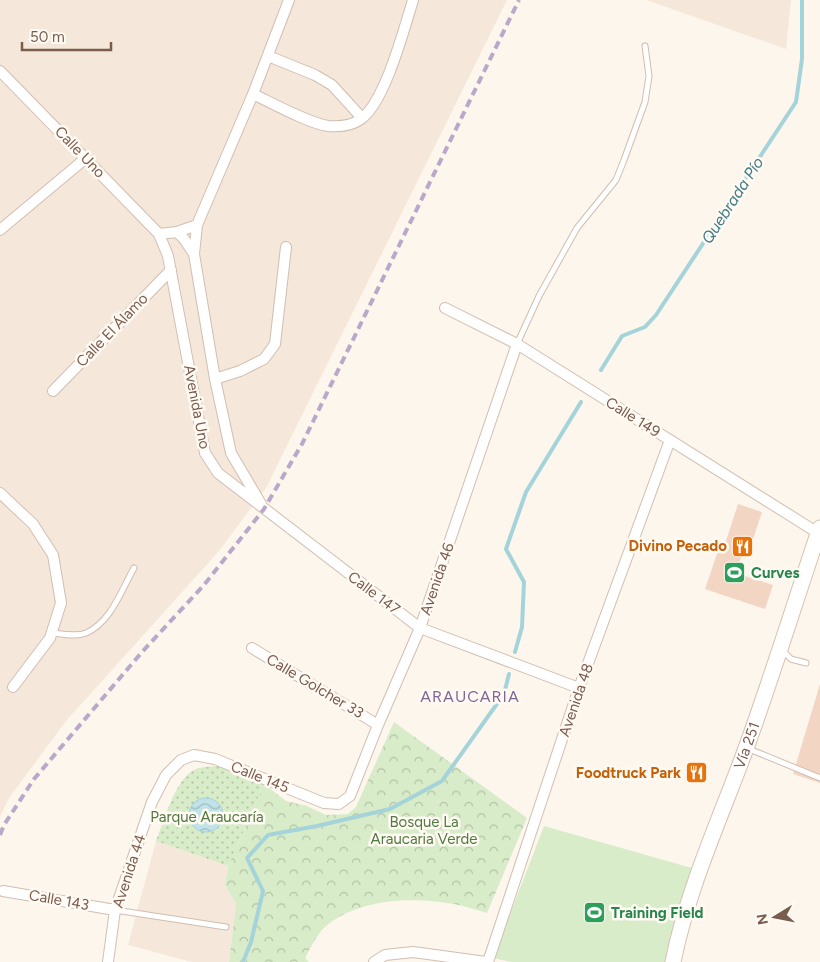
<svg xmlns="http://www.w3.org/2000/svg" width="820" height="962" font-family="Figtree,sans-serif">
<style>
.residential{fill:#f5e8da}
.forest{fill:url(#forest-crowns)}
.park{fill:url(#park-dots)}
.pitch{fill:#d8ecc9}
.water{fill:url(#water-waves);stroke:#a5d3da}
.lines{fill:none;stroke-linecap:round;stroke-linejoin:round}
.stream{stroke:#a5d3da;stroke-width:4}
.building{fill:#f3d5c3}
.service-casing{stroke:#d1beb0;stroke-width:7}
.minor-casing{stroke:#d1beb0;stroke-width:12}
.secondary-casing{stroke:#d6c0b0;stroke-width:17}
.service{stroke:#fff;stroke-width:5}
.minor{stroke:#fff;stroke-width:10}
.secondary{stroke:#fff;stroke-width:15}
.rail{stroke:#b9a8c9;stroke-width:4;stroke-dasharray:8 5;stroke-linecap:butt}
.labels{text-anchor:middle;stroke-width:5;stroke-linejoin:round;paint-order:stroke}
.street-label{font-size:15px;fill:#7a5c4d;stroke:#fffaf3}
.food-label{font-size:15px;font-weight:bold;fill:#c56008;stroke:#fffaf3;text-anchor:end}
.leisure-label{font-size:15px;font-weight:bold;fill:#27864d;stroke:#fffaf3;text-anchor:start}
.park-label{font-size:15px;fill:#537a41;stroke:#fffaf3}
.water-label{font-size:16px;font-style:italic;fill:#437c86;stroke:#fffaf3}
.neighbourhood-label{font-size:16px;letter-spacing:1px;fill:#846695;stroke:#fffaf3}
</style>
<defs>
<pattern id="forest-crowns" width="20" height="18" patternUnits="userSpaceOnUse" patternTransform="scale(1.25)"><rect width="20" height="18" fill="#d8ecc9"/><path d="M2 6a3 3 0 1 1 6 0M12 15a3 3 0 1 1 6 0" fill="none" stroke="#b4c2a5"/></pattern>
<pattern id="park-dots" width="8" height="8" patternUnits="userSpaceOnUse" patternTransform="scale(1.25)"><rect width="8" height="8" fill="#d8ecc9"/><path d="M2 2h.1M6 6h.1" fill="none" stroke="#b4c2a5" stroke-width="1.8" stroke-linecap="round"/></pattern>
<pattern id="water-waves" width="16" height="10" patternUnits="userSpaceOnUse" patternTransform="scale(1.25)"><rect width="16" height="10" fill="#bfe3e8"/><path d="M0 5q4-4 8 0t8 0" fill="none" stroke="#a0bbbe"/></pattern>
</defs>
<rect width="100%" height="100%" fill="#fdf6ec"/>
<path class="residential" d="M0,0h507l-241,488 -47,63 -153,170 -57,77 -9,19z
M646,0h145l-5,49z
M156,841l72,25 -3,19 11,19 -7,58h-37l-64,-17z"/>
<path class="forest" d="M394,722l133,96 -40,95c-11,-3 -22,-7 -33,-9 -42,-7 -93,-6 -128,22 -8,6 -16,23 -21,32l4,4h-80l7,-58 -11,-19 3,-19 36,-82 22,17 21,5 19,9 22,-1 8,-7z"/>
<path class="park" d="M219,766l45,18 -36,82 -72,-25c8,-20 18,-58 36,-70 8,-5 18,-4 27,-5z"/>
<path class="pitch" d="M544,826l148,42 -26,94h-155l-18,-4z"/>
<path class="water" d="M189 815a17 17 0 1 1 34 0a17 17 0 1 1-34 0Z"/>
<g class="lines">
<path class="stream" d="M601,370l21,-34 23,-9 11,-12 140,-213 6,-43v-59
M515,652l7,-25 2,-45 -18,-33 20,-57 55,-90
M243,962l8,-20 12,-51 -16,-33 21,-23 49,-9 73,-17 52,-28 62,-87 5,-20"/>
</g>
<path class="building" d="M738,504l24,8 -14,42 -5,-1 -5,12 3,3 1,7 31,10 -8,24 -60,-20 16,-47 4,2z
M820,684v99l-27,-9z"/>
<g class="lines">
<defs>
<path id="service" d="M517,344l22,-48 38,-68 39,-48 8,-20 21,-58 4,-26 -4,-30
M52,633c11,1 24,4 34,0 25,-11 35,-42 48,-65
M783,651l8,8 15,4
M749,749l71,29
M115,910l111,17"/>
<path id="minor" d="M268,56l47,19 17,10 30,33
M0,71l159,163 9,22 37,197 13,20 202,155 159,60
M253,94c19,9 55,29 75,32 11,1 23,0 33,-7 24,-17 43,-90 52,-119
M0,230l86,-72
M177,232l7,7 10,15
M159,234l18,-2 20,-7
M445,308l72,36 301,189
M215,379l25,-8 24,-12 11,-15 11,-97
M53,391l118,-121
M0,493l33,31 20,31 8,48 -11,35 -37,49
M261,504l-30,-51 -16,-74 -21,-125 3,-29 56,-131 36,-94
M252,648l126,77
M3,891l112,19
M108,962l7,-52 37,-108 14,-27 15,-15 13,-5 21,4 109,44 15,1 11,-8 28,-71 42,-97 97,-284
M374,962l11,-7 28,-3 73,10
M488,962l91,-274 91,-248"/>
<g id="secondary">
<path id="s1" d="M673,962c14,-71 47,-143 72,-211 27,-74 50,-149 75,-223"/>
</g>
</defs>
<use href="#service" class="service-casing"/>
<use href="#minor" class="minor-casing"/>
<use href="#secondary" class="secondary-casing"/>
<use href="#service" class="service"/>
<use href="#minor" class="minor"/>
<use href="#secondary" class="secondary"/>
<path class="rail" d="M0,835l4,-10 30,-46 108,-127 62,-67 60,-76 38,-65 217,-444"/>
</g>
<defs>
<symbol id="restaurant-square" viewBox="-11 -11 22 22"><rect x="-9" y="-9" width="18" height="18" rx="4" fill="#e8710a" stroke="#fffaf3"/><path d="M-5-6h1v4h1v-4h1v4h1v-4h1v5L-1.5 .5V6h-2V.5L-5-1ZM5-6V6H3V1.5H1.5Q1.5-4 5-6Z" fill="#fff"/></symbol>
<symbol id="stadium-square" viewBox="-11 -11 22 22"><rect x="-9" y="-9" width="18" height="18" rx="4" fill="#2e9e5b" stroke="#fffaf3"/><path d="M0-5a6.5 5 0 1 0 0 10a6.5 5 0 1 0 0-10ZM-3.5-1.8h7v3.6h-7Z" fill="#fff"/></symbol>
</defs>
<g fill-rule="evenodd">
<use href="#restaurant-square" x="730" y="534" width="25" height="25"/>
<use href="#stadium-square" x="722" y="560" width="25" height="25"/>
<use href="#restaurant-square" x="684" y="760" width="25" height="25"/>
<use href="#stadium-square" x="582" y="900" width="25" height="25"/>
</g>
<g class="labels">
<g class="street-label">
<text transform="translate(80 152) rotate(46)" y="5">Calle Uno</text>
<text transform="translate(112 330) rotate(-46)" y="5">Calle El Álamo</text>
<text transform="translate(197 407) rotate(79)" y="5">Avenida Uno</text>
<text transform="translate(633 417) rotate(32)" y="5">Calle 149</text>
<text transform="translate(437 579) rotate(-71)" y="5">Avenida 46</text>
<text transform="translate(374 593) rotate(37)" y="5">Calle 147</text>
<text transform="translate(315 686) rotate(31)" y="5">Calle Golcher 33</text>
<text transform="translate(576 700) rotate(-71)" y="5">Avenida 48</text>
<text dy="5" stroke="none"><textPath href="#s1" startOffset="229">Vía 251</textPath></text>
<text transform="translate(260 777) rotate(22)" y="5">Calle 145</text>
<text transform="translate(129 871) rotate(-72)" y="5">Avenida 44</text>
<text transform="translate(59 900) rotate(10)" y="5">Calle 143</text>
</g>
<g class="food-label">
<text x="727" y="551">Divino Pecado</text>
<text x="681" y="778">Foodtruck Park</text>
</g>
<g class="leisure-label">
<text x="751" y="578">Curves</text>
<text x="611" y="918">Training Field</text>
</g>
<g class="park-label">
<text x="207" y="822">Parque Araucaría</text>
<text x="424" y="827">Bosque La<tspan x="424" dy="17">Araucaria Verde</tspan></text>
</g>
<g class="water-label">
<text transform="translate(732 200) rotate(-57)" y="6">Quebrada Pío</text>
</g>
<g class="neighbourhood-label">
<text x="470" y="702">ARAUCARIA</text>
</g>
</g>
<g transform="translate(775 917) rotate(260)" stroke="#fffaf3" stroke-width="4" paint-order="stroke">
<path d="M0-4L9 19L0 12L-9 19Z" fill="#7a5c4d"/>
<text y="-8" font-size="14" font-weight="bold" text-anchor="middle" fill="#7a5c4d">N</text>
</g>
<path d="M22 42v8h89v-8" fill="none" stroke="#7a5c4d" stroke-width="2.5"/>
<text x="30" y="42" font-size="15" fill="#7a5c4d" stroke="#fffaf3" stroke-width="4" paint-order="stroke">50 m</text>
</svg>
